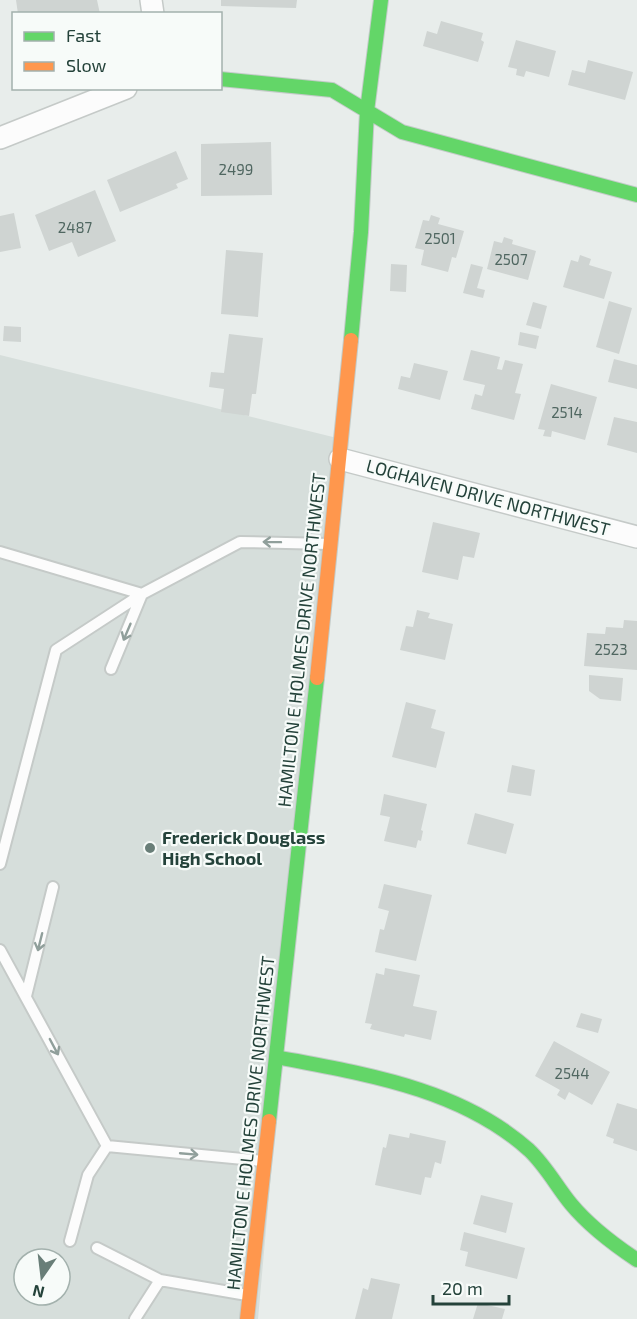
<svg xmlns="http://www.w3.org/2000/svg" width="637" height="1319" font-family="'Exo 2',sans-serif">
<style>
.built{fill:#d6dedb;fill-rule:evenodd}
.building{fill:#cfd4d2}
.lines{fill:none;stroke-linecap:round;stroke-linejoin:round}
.lane-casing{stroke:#c5cac8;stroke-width:14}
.street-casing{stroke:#c5cac8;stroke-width:24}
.fast-casing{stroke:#c3cbc8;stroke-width:16}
.slow-casing{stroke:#c3cbc8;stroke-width:16}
.lane{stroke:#fcfcfc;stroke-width:10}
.street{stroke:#fcfcfc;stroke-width:21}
.fast{stroke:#63d668;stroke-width:14}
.slow{stroke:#ff974d;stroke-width:14}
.oneway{stroke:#909f9b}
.poi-dot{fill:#697e78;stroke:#f7fbf9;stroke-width:2}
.labels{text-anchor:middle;stroke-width:4.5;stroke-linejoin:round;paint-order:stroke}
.number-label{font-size:15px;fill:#506761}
.street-label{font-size:18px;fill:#24423a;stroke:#f7fbf9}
.poi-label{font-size:18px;font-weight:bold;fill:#24423a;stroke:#f7fbf9;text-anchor:start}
</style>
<rect width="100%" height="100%" fill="#e8edeb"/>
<path class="built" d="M0,355l337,83 -79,881h-258zM24,1259h36v36h-36z"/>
<path class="building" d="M16,0h81l3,14h-82z
M221,0h76l-1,8 -75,-2z
M441,21l42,12 -2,7 3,2 -6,20 -55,-16 4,-15 10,3z
M516,40l40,11 -7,26 -23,-6 -2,6 -8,-2 1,-6 -9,-2z
M588,60l45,12 -8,28 -57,-15 4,-15 13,3z
M271,142l1,53 -71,1v-52z
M176,151l12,28 -12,5 2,4 -58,24 -13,-32z
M95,190l21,51 -38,16 -6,-15 -23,9 -14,-36z
M14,213l7,35 -21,4v-36z
M431,215l9,3 -2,6 26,7 -8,27 -4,-1 -4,15 -27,-7 3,-15 -9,-2 8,-28 6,1z
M504,237l9,3 -1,4 24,7 -8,29 -41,-11 7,-28 8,2z
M226,250l37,3 -5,64 -37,-3z
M580,255l11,4 -2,6 23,7 -8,27 -41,-12 8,-27 7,2z
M391,264l16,1 -1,27 -16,-1z
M471,264l12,3 -6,21 8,2 -2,8 -20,-5z
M609,301l23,7 -13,46 -23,-7z
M533,302l14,4 -6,23 -15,-4z
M4,326l17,1v15l-18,-1z
M520,332l19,4 -3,13 -18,-4z
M229,334l34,4 -7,56h-4l-3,22 -28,-4 3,-23 -15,-2 2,-15 13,1z
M471,350l29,7 -3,12 5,1 3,-10 18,4 -8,29 6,1 -7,26 -43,-11 4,-15 7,2 3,-11 -22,-5z
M614,359l23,6v24l-29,-7z
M414,363l34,8 -8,29 -42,-11 3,-13 9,2z
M551,384l46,13 -12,43 -33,-9 -1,6 -8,-1 2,-6 -7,-1z
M614,417l23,5v31l-30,-8z
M433,522l47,11 -6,25 -11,-2 -5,24 -36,-8z
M417,610l13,3 -2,5 25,6 -8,36 -45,-10 6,-24 7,1z
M624,620l13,1v49l-53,-4 3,-33 18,1 1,-7 17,1z
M589,675l34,3 -2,23 -21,-2 -11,-8z
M406,702l30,8 -5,18 14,4 -9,36 -44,-11z
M512,765l23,5 -4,26 -24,-4z
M384,794l43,10 -6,26 2,1 -2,10 -3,-1 -2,8 -32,-7 6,-24 -10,-2z
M475,813l39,11 -8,30 -39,-10z
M384,884l48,11 -16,66 -41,-9 5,-23 4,1 5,-19 -11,-3z
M385,968l35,7 -7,31 24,5 -6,29 -26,-6 -1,3 -34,-8 2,-5 -7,-1 11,-50 8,2z
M581,1013l21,6 -4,14 -22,-6z
M554,1041l56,31 -18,33 -23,-13 -4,8 -8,-5 3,-5 -25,-14z
M617,1103l20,6v42l-24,-8 1,-4 -8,-3z
M410,1133l36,8 -5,23 -6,-2 -4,16 -6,-1 -4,18 -46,-10 8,-38 3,1 3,-14 20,4z
M481,1195l32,8 -7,30 -33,-9z
M464,1232l61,16 -8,31 -52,-13 3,-14 -8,-2z
M371,1278l29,6 -8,35h-37l8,-31 5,2z
M478,1303l27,6 -3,10h-29z"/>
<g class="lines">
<defs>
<path id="lane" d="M0,552l142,42
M111,669l31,-75
M0,864l56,-214 86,-56 98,-52 89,2
M0,950l107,196 156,15
M26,996l27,-109
M70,1241l18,-66 19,-29
M97,1248l63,32 87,15
M135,1319l25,-39"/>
<path id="street" d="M151,0l2,14
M0,138l126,-50
M340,459l297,78"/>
<path id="fast" d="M220,79l112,11 70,42 235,63
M351,340l10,-108 6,-121 14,-111
M276,1057c88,17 184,31 253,93 17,16 28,37 42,54 19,23 42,40 66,56
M269,1121l48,-443"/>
<path id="slow" d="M317,678l34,-338
M247,1319l22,-198"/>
</defs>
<use href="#lane" class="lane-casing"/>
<use href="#street" class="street-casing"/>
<use href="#fast" class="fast-casing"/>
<use href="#slow" class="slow-casing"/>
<use href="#lane" class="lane"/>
<use href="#street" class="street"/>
<use href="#fast" class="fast"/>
<use href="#slow" class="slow"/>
</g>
<defs><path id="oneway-shaft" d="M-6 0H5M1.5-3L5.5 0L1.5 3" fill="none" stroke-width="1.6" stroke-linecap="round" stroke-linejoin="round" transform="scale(1.5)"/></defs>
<g class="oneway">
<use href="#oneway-shaft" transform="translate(272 542) rotate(-179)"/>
<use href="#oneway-shaft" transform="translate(127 632) rotate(113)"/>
<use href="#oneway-shaft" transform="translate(40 942) rotate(104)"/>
<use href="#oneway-shaft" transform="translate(54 1047) rotate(62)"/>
<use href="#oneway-shaft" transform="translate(189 1154) rotate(5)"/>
</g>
<circle class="poi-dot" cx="150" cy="848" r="6"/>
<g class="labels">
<g class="number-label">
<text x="236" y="175">2499</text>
<text x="75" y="233">2487</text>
<text x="440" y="244">2501</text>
<text x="511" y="265">2507</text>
<text x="567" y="418">2514</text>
<text x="611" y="655">2523</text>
<text x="572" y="1079">2544</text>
</g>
<g class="street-label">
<text transform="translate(488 498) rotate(15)" y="6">LOGHAVEN DRIVE NORTHWEST</text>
<text transform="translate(302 640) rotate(-84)" y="6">HAMILTON E HOLMES DRIVE NORTHWEST</text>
<text transform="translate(251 1123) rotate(-84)" y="6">HAMILTON E HOLMES DRIVE NORTHWEST</text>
</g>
<g class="poi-label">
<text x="162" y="844">Frederick Douglass<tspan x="162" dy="21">High School</tspan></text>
</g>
</g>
<rect x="12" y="12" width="210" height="78" fill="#f7fbf9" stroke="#a3b1ad" stroke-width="1.5"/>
<rect x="24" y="32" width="30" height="9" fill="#63d668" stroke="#a3b1ad" stroke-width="1.5"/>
<text x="66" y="42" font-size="18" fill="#24423a">Fast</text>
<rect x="24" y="62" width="30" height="9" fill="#ff974d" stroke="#a3b1ad" stroke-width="1.5"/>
<text x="66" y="72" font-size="18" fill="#24423a">Slow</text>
<g transform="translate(42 1277) rotate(194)"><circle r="28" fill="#f7fbf9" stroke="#a3b1ad" stroke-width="1.5"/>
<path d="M0-4.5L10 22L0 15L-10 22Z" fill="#697e78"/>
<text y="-9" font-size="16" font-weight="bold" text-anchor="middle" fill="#24423a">N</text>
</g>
<path d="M433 1295v9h76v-9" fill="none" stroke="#24423a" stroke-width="3"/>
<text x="442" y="1295" font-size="18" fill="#24423a" stroke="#f7fbf9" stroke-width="4.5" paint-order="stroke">20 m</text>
</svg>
